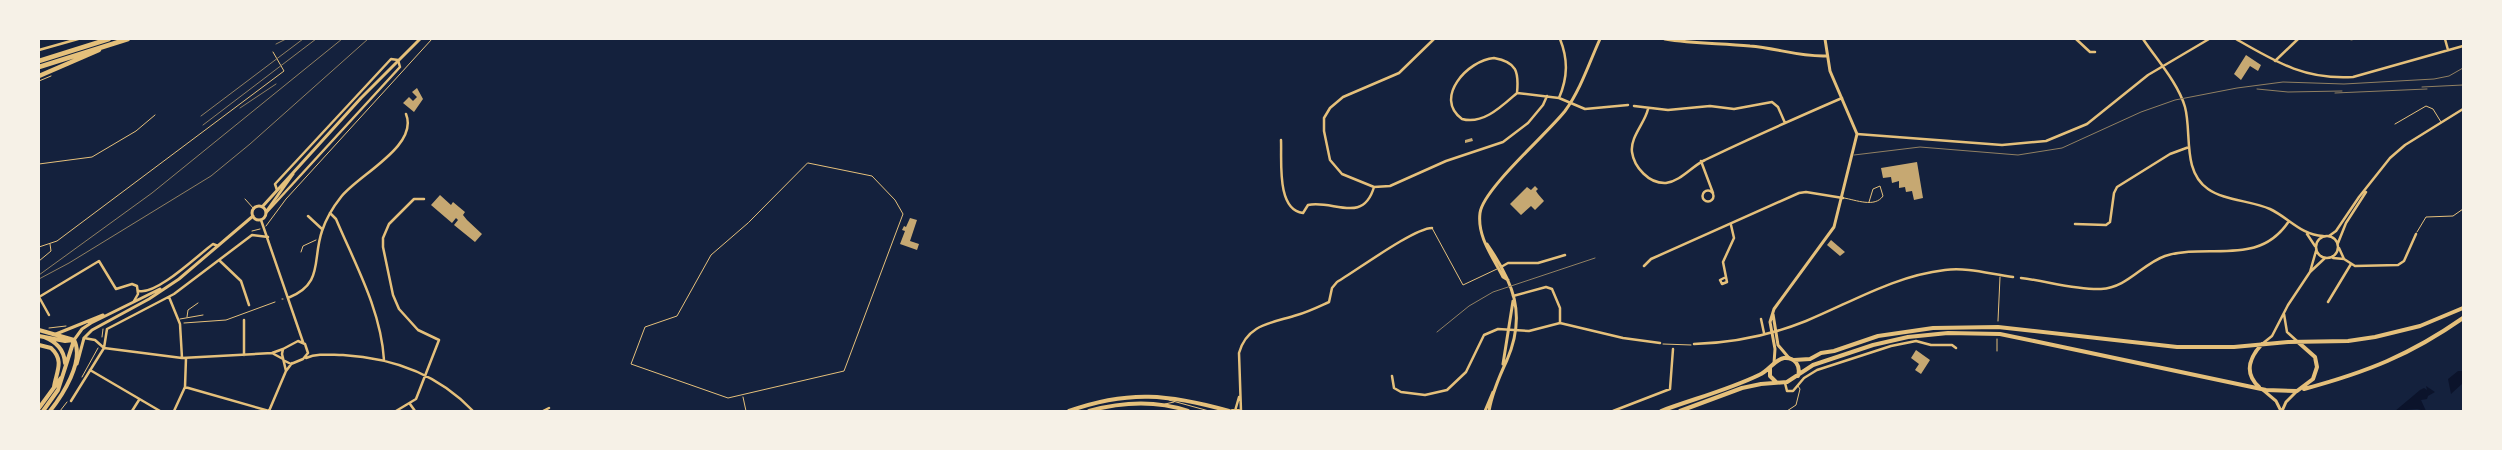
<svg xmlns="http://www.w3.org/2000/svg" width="2502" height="450" font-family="'DejaVu Sans',sans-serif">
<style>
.water{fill:#0b132b}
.building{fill:#c6a872}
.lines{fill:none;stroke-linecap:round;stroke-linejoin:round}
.path{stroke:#e5c07b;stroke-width:1}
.service{stroke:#e5c07b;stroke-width:1}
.minor{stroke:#e5c07b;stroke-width:2.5}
.tertiary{stroke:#e5c07b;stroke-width:3}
.secondary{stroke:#e5c07b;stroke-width:4}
.trunk{stroke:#e5c07b;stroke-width:4.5}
.tram{stroke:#918062;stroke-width:1}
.rail{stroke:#918062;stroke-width:1}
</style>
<rect width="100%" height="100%" fill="#14213d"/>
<path class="water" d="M2458,371h5v12l-12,11 -3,-15z
M2426,386l9,6 -7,4 -1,3 -6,1 5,11 -9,-2 -22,2 25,-21 4,-2 3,2z"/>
<path class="building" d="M2246,55l15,10 -3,6 -8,-5 -9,14 -7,-6z
M417,88l6,11 -9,13 -11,-9 6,-6 4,4 4,-4 -5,-5z
M1472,138l1,3 -8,2v-3z
M1917,162l6,36 -9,2 -2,-9 -6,1 -1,-5 -6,1v-7l-7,2 -1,-6 -8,1 -2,-10z
M1535,186l3,3 -2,2 2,3 6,7 -9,9 -4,-4 -10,9 -11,-11 17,-17 4,3z
M440,195l11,10 2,-3 12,10 -2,3 4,5 15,14 -7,8 -21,-17 4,-5 -2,-2 -4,5 -21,-18z
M910,218l7,2 -7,21 9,3 -2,6 -17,-6 5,-13 -3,-1 2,-4 2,1z
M1831,240l14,12 -5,4 -13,-11z
M1916,350l14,10 -9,14 -6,-4 4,-6 -8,-6z"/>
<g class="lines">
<path class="path" d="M266,226l20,-27 146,-160
M252,231l8,-2
M2417,232l9,-15 27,-1 10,-7
M301,252l2,-6 13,-6
M282,299h1
M1998,321l2,-44
M184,323l42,-3 49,-18
M49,328l17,-2
M102,337l1,-8
M1663,344l28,1
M1997,351v-12
M82,377l16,-29
M60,411l7,-9"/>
<path class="service" d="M39,81l12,-5
M2395,124l31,-18 7,3 8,13
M808,163l64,13 23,24 8,14 -59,157 -116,27 -97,-34 14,-37 32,-11 34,-61 37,-32z
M39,164l53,-7 44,-26 19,-16
M1844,198c12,2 31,10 39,-2l-3,-10 -7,3 -4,13
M245,199l9,10
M1432,228l31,57 34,-16
M39,247l18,-6 227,-170 -11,-19
M39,261l12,-10 -1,-7
M187,317l1,-7 10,-7
M180,319l23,-4
M743,397l3,14
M1169,400l40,11
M1165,404l9,-2
M1787,411l9,-6 4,-16 -2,-3"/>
<path class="minor" d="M1434,39l-35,34 -56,24 -13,11 -6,10v13l6,29 12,14 32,13 16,-1 56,-25 57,-19 25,-19 15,-18 4,-9
M2076,39l14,13h5
M2143,39c14,21 35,44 42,68 7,26 -3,64 23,82 15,11 44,12 62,20 19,9 31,26 53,27
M2236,39c40,23 69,41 117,38l110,-31
M2351,39h1
M2445,39l3,11
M39,50l39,-11
M1494,58c23,4 25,14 23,35 -15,13 -34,32 -55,26 -29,-21 6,-59 32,-61z
M2275,61l23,-22
M1517,93l42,5 26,11 43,-4
M1559,98c9,-21 9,-39 1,-59
M1634,106l34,4 42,-4 24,3 38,-7 6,5 7,16
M1648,109c-3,14 -18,28 -16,43 2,15 17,32 34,31 15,-2 26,-17 39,-23 45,-22 91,-42 137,-62
M1857,134l145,11 44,-4 41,-17 61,-49 61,-36
M1281,140c1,19 -5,70 22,73l5,-8c24,-6 55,20 66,-18
M1701,161l12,32
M1702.5 196a5.5 5.5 0 1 1 11 0a5.5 5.5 0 1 1-11 0Z
M266,213l134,-146 -2,-7 -7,-1 -116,125 2,6
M330,213l6,6c19,45 45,91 48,141
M308,216l14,13
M261,220l42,122
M2075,224l31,1 4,-3 4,-29 3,-6 53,-33 19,-7
M2307,234l8,12
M2316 247a11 11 0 1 1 22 0a11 11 0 1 1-22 0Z
M2329,236l7,-5 23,-34 31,-39 15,-13 58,-36
M2338,243l8,-20 20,-31
M2339,248l5,11 11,7 43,-1 6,-4 12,-27
M2333,258l11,1
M220,261l21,20 8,24
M1644,266l7,-7 148,-66 7,-1 37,6
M1501,267l7,-4h30l27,-8
M2310,272l6,-21
M1726,277l1,5 -5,2 -2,-4 6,-3 -3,-15 11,-24 -3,-13
M2021,278c26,3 54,12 80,11 26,-1 41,-25 64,-33 44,-14 93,12 124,-35
M139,291c18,4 59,-36 74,-47l5,2
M1513,296l33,-9 6,2 8,19v15
M169,297l11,27 2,34
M288,298c36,-14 24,-38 34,-67 4,-12 11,-24 19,-34 17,-22 78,-51 65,-83
M2328,302l23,-38
M2284,314l3,18 10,9
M49,315l-10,-18 60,-36 17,28 16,-5 5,2 1,8 -4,7
M1761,319l3,14
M244,320v35
M84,338l11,2 9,8 78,10 90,-5 11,-4
M1694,344c37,-1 77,-9 112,-23 46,-19 88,-45 139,-51 22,-3 45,4 68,7
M2262,344l10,-8 16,-31 22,-33 15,-14
M272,353l11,6
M306,358c12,-5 24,-3 37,-3 50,3 96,20 130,56
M285,361l6,3 12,-5 5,-6 -3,-9 -7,-3 -15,8 -1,5 4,17
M90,370l70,41
M1392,376l2,12 7,4 24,3 22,-5 19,-18 18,-37 14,-6 31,2 31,-8 63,15 37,5
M1785,383l2,8h6l11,-13 13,-8 74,-24 25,-5 15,4h21l4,3
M185,387l84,24
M71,401l33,-53 3,-19 67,-35 78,-59 16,2
M410,404l5,7
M132,411l7,-11
M174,411l11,-24 1,-29
M269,411l17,-40 6,-8
M396,411l20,-12 23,-59 -21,-10 -19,-21 -6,-14 -10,-48v-9l6,-14 25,-25h10
M543,411l6,-3
M1235,411l4,-14
M1241,411l-2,-58c8,-29 33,-30 58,-38 11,-3 21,-8 32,-13l3,-14 5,-6c19,-11 77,-54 95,-54
M1613,411l57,-22 3,-40"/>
<path class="tertiary" d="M1665,39c29,5 56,4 85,7 26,2 50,11 76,10
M252 213a7 7 0 1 1 14 0a7 7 0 1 1-14 0Z
M262,207l99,-109 59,-59
M266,212l27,-38
M1487,244c26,38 40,70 20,116 -8,17 -15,33 -18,51
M1508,280l-5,-3c-10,-20 -26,-40 -23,-64 3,-24 67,-79 85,-102 16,-22 24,-48 35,-72
M1773,314l5,31 11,13
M56,334l47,-19
M74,340l8,-11 9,-6 69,-34
M1774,363l1,-14 -5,-27 4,-13 60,-82 23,-93 -27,-63 -5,-32
M77,364l7,-26 8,-8 57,-31 30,-20 74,-63
M1503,364l10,-63
M2263,390l13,11 5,10
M1485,411l8,-19
M2282,411l4,-9 11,-11"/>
<path class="secondary" d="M39,330l35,10
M39,336l26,5 9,-1
M44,337c12,5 20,12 21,26
M39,345l12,3c14,13 5,24 3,39
M1794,360l16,-1 11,-6 13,-2 44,-15 55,-8 65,-1 179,20h57l54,-5 60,-1 27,-4 45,-11 43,-18
M1770,368v8l6,6
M2259,387c-16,-15 -9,-30 3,-43
M2304,389c63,-17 106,-34 159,-71
M39,408l22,-30
M43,411l15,-21 16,-50
M50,411c12,-15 35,-50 24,-71
M1069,411c59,-21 100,-17 160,0
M1089,411c33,-9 66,-11 99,0
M1232,411h7
M1661,411c32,-12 67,-21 98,-36 10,-4 15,-15 25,-17 11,-1 17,8 14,18
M1680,411l62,-23 19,-4 26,-2 26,-17 60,-20 35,-8 40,-4 52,1 34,7 232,49 31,1 16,-12 4,-12 -2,-10 -17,-15"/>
<path class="trunk" d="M39,61l70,-22
M39,67l89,-28
M39,76l60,-26"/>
<path class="tram" d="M2422,87l41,-2
M2257,89l31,3 54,-1
M2335,93l92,-4
M1854,155l66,-8 98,8 44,-7 79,-36 34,-12 62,-12 46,-6 61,2 90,-5 15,-3 14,-8
M39,279l30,-16 142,-87 39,-32 118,-105
M1437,332l32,-26 24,-14 102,-34"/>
<path class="rail" d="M276,44l10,-5
M240,108l36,-24
M201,116l102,-77
M203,125l113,-86
M39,275l113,-82 190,-154"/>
</g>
<rect width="2502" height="450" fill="none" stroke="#f6f1e7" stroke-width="80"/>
</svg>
